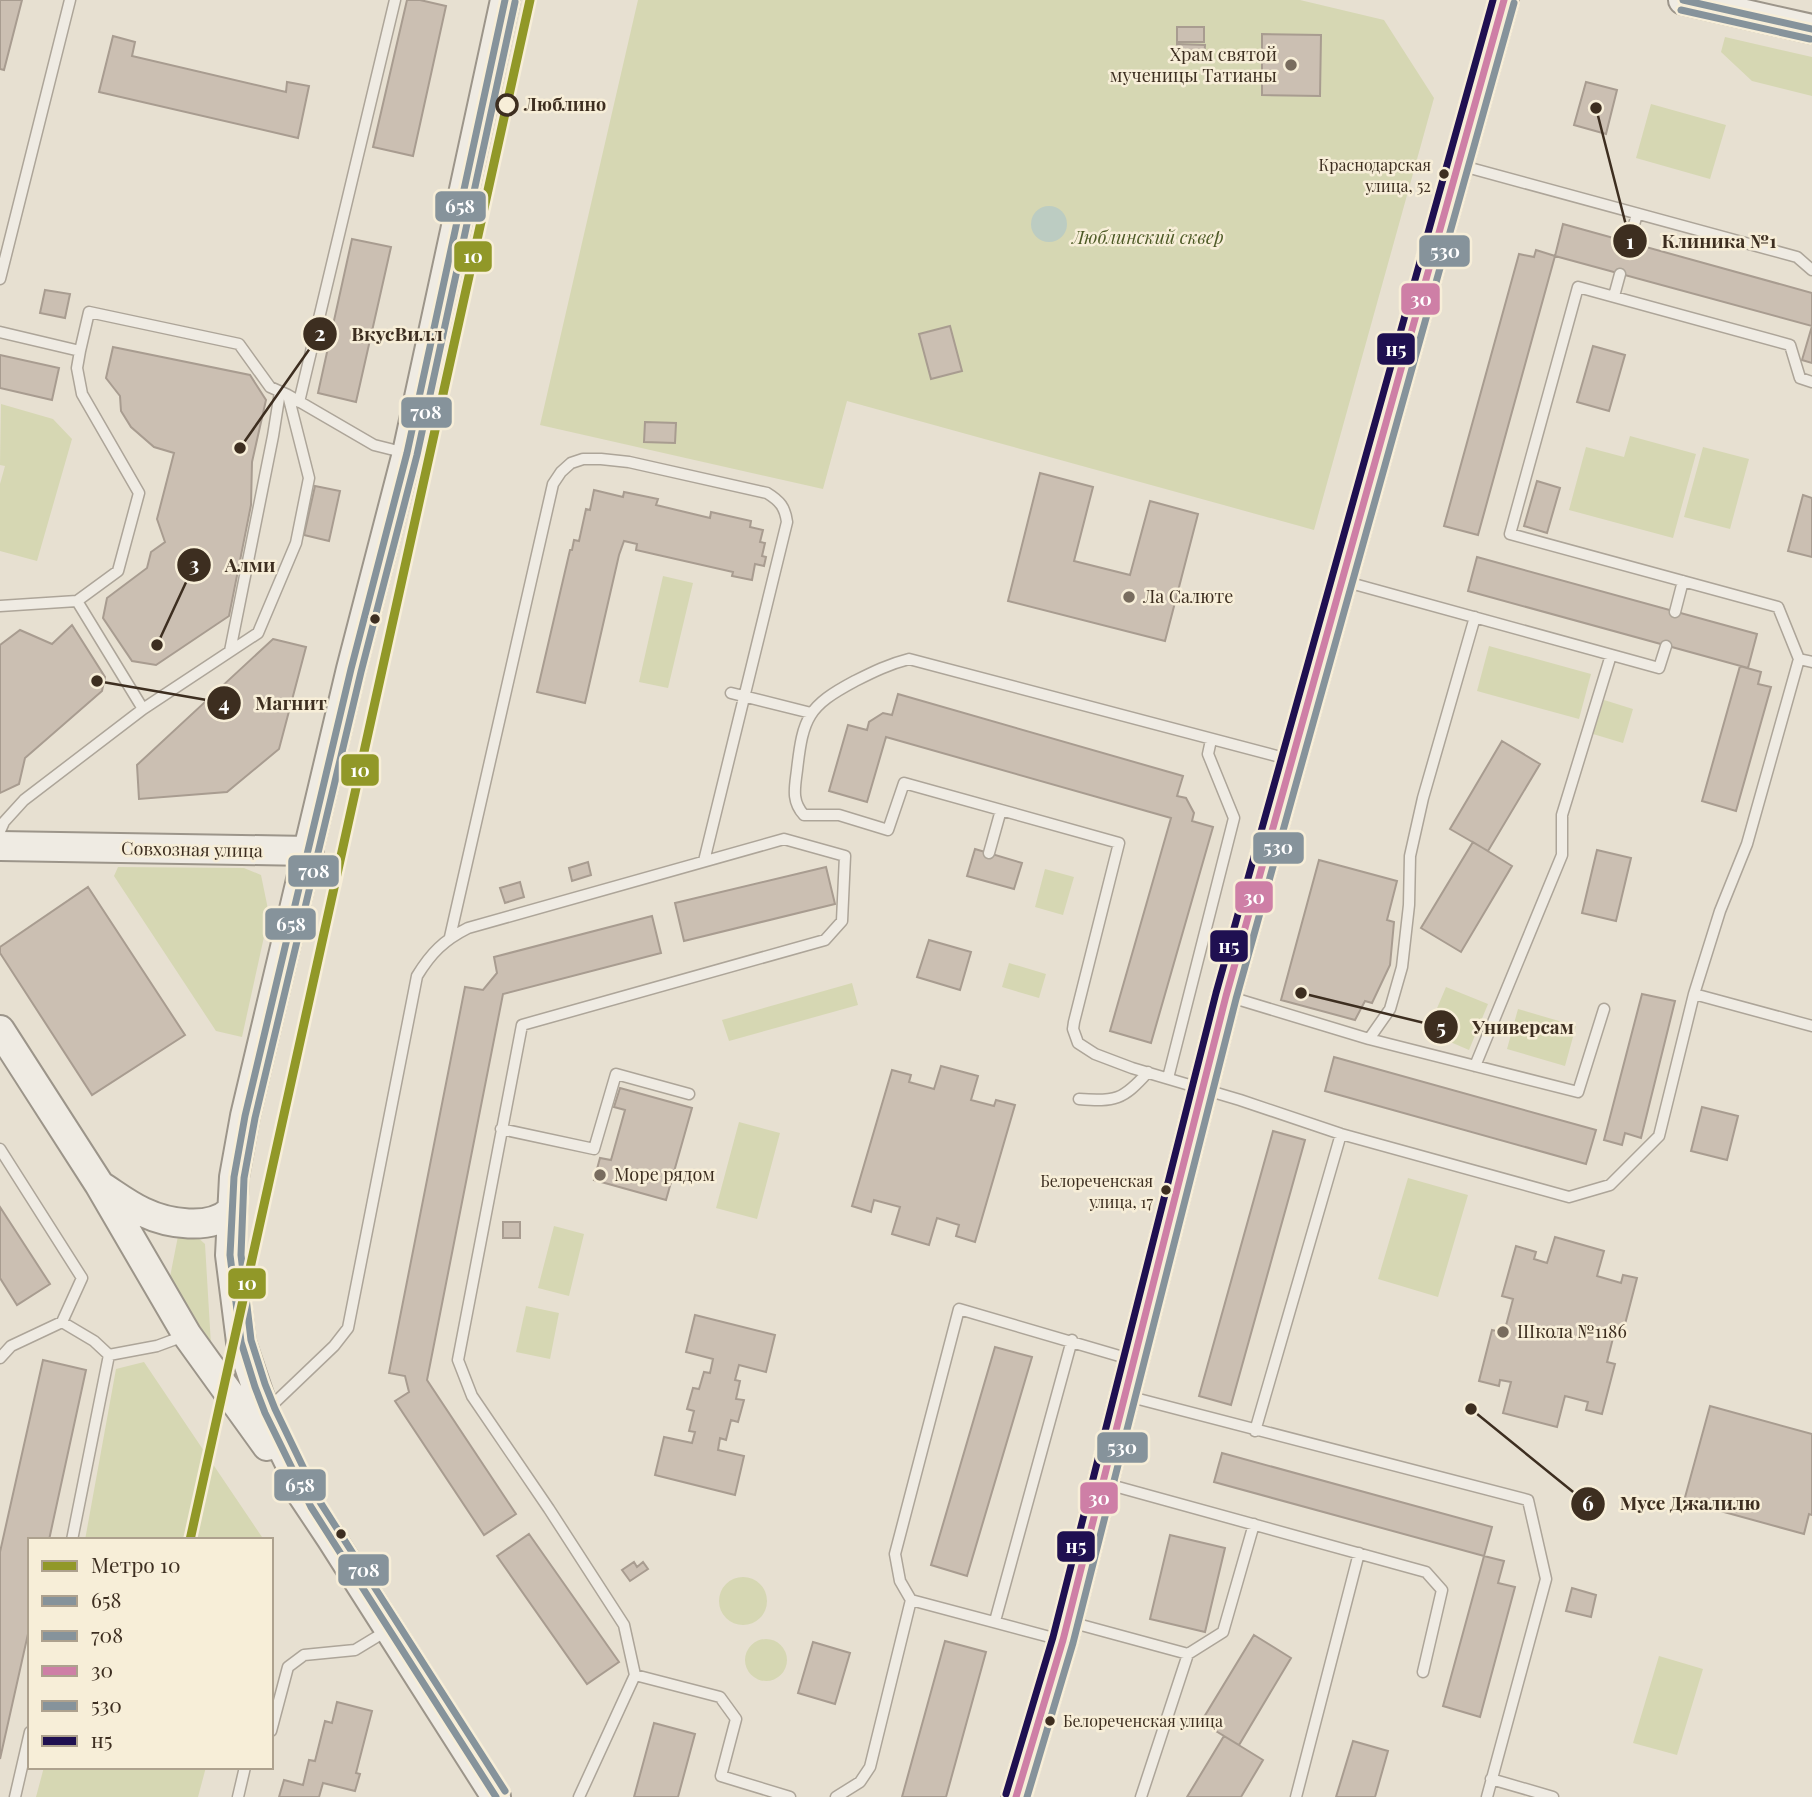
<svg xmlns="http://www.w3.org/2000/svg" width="1812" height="1797" font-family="'Playfair Display',serif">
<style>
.green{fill:#d6d7b3}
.water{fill:#bcccc2}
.building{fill:#cbbfb2;stroke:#a89c90;stroke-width:2}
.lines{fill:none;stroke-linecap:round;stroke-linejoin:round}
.lane-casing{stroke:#ada599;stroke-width:13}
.secondary-casing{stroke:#9c958a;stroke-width:32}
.lane{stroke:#efebe3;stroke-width:10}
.secondary{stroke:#efebe3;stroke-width:28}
.bus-1-casing{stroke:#f7eed8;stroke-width:12}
.bus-2-casing{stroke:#f7eed8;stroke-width:12}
.bus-3-casing{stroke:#f7eed8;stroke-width:12}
.bus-4-casing{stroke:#f7eed8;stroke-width:12}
.bus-5-casing{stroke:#f7eed8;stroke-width:12}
.bus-1{stroke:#86939b;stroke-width:7}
.bus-2{stroke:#86939b;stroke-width:7}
.bus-3{stroke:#ce7fa6;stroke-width:7}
.bus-4{stroke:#86939b;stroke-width:7}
.bus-5{stroke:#1f1051;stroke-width:7}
.metro-1-casing{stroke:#f7eed8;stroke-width:14}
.metro-1{stroke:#919828;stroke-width:9}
.poi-dot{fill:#786c5e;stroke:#f7eed8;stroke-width:2.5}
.stop-dot{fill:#f7eed8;stroke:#3d2e20;stroke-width:3.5}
.bus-dot{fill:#3d2e20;stroke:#f7eed8;stroke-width:2.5}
.labels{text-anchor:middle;stroke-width:5;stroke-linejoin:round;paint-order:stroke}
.bus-label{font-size:16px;fill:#3d2e20;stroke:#f7eed8;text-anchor:end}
.poi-label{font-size:18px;fill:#3d2e20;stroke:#f7eed8;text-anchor:start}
.stop-label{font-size:18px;font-weight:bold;fill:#3d2e20;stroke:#f7eed8;text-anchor:start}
.park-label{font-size:18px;font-style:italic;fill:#4d5a26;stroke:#f7eed8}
.street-label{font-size:18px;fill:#3d2e20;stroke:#f7eed8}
.leader{fill:none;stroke:#3d2e20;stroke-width:2.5}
.callout-dot{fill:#3d2e20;stroke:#f7eed8;stroke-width:2.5}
.mark-label{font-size:21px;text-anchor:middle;font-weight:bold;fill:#fff}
.callout-label{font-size:19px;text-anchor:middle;font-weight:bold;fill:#3d2e20;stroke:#f7eed8;stroke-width:5;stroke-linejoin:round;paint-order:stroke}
.line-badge{stroke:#f7eed8;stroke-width:2.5}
.badge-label{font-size:19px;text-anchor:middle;font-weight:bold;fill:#fff}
</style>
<rect width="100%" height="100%" fill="#e7e0d1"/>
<path class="green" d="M638,0h662l84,20 50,78 -120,432 -467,-129 -24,88 -283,-64z
M1725,37l87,20v39l-60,-15 -31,-29z
M1651,104l75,21 -16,54 -74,-21z
M1,404l52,15 19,20 -35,122 -37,-10v-67l5,-18 -5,-1z
M1630,436l66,18 -23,84 -104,-28 17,-63 38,10z
M1703,447l46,12 -19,70 -46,-12z
M663,576l30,7 -25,105 -29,-6z
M1489,646l102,28 -12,45 -102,-28z
M1604,700l29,9 -10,34 -30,-9z
M118,867l126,1 17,7 8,39 -27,123 -26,-6 -102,-155z
M1045,869l29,8 -11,38 -28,-8z
M1009,963l37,11 -7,24 -37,-11z
M852,983l6,22 -129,36 -7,-21z
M1446,987l42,17 -19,46 -42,-18z
M1518,1009l58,17 -11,40 -58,-17z
M739,1122l41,11 -23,86 -41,-11z
M1408,1178l60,17 -30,102 -60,-18z
M554,1226l30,8 -15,62 -31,-8z
M179,1231l17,5 9,8 6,101 -41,-68z
M526,1306l33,7 -9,46 -34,-7z
M144,1362l120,178h-179l31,-171z
M719 1601a24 24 0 1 1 48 0a24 24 0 1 1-48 0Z
M745 1660a21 21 0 1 1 42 0a21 21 0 1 1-42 0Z
M1659,1656l44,13 -26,86 -44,-12z
M44,1767h162l-8,30h-162z"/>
<path class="water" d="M1031 224a18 18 0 1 1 36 0a18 18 0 1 1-36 0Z"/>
<path class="building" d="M0,0h22l-18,70 -4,-1z
M407,0h13l26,6 -33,150 -40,-9z
M1177,27h27v15h-27z
M1262,34l59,1 -1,61 -58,-1z
M113,36l22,6 -3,14 154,36 1,-10 22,4 -11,52 -199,-46z
M1177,44l28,1 -1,14h-27z
M1586,82l31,8 -11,44 -32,-9z
M1563,224l249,69v33l-257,-70z
M352,239l39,8 -35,155 -38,-9z
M1536,250l19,6 -77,279 -34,-9 75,-272 15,3z
M45,290l25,4 -5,24 -25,-5z
M950,326l12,45 -31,8 -12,-45z
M1812,326v37l-10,-3z
M1593,346l32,9 -16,56 -32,-9z
M113,347l137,28 16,25 -14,62 -1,43 -22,111 -73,49 -24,-4 -29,-43 4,-20 40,-30 4,-16 14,-10 -8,-23 17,-66 -20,-6 -23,-20 -10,-16 -1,-15 -14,-18z
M0,355l59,13 -7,32 -52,-12z
M645,422l31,1 -1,20 -31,-1z
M1040,473l53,14 -19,74 56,14 20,-74 48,13 -33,127 -157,-40z
M1537,481l23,7 -13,45 -23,-7z
M315,486l25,5 -11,50 -25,-6z
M594,490l29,7 1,-5 34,7 -2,6 54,13 1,-6 40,9 -1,6 13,3 -3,12 5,1 -3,13 4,1 -2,9 -9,-2 -3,16 -20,-4 1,-4 -97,-22 1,-6 -13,-3 -5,14 -34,148 -48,-11 33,-142h2l2,-10 5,1 7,-32 4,1z
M1803,495l9,3v59l-24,-6z
M1477,557l280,77 -9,34 -280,-77z
M72,625l33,52 -3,14 -77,67 -6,26 -19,9v-148l20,-15 32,14z
M273,639l33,8 -27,102 -52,43 -88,7 -2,-34z
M1740,666l21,6 -3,12 13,3 -35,124 -34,-10z
M898,694l285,82 -6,20 9,2 8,15 -2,8 21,6 -62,216 -41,-12 61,-213 -285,-81 -19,65 -38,-11 19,-66 19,5 2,-8 14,-9 9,2z
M1502,741l38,23 -52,87 -38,-22z
M1473,842l39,24 -51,86 -40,-24z
M975,849l47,14 -8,26 -47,-13z
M1597,850l34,8 -15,63 -34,-8z
M1319,860l78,21 -10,39 7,2 -4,43 -18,38 -7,-2 -10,19 -74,-20z
M588,862l3,13 -19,6 -3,-13z
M826,867l9,37 -151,37 -9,-38z
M520,882l4,15 -19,6 -5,-15z
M88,887l97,148 -93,60 -92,-142v-6z
M652,916l9,37 -158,41 -76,386 89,134 -32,21 -89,-134 14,-9 -4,-16 -16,-3 76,-386 18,3 14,-17 -3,-16z
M929,940l42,12 -11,38 -43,-13z
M1642,994l33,7 -34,137 -16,-5 -3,12 -18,-5z
M1334,1057l262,73 -10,34 -261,-73z
M941,1066l37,10 -7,24 23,6 2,-6 19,5 -40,137 -19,-6 3,-11 -22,-7 -8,27 -37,-11 8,-27 -26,-7 -3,12 -19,-6 40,-136 19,5 -2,7 25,7z
M620,1088l72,20 -26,92 -72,-20 6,-22 11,2 14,-50 -11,-3z
M1702,1107l36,9 -11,44 -36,-9z
M1273,1131l32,9 -74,265 -32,-9z
M0,1207l50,77 -33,21 -17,-27z
M503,1222h17v16h-17z
M1555,1237l49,14 -7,25 24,7 2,-8 14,3 -13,50 -8,-2 -9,36 8,2 -13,50 -16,-4 2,-8 -23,-6 -8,31 -54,-14 8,-31 -11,-2 -1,6 -20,-5 13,-51 12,3 9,-34 -11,-3 14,-50 20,6 -2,7 13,4z
M695,1315l80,20 -9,37 -27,-7 -4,15 5,1 -4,18 8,1 -6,22 -7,-2 -5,20 -6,-2 -2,12 26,6 -9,39 -80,-20 9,-38 28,6 3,-11 -6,-1 5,-20 -7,-2 6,-21 6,1 5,-17 6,1 3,-14 -27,-7z
M995,1347l37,10 -65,219 -36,-11z
M43,1360l43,10 -37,170h-19v85l-30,134v-207z
M1710,1406l102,28v81l-3,-1 -5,20 -120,-33z
M1222,1453l270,74 -8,29 -270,-74z
M529,1534l90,128 -32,22 -90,-128z
M1170,1535l55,13 -20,84 -55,-13z
M1484,1556l20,5 -6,22 17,4 -35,130 -37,-11z
M634,1562l3,5 6,-5 5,7 -18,12 -8,-11z
M1572,1588l24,7 -5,22 -25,-6z
M1254,1635l37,23 -52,87 -38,-23z
M945,1641l41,11 -40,145h-44z
M813,1642l37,11 -15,51 -37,-11z
M337,1702l35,9 -16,62 4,1 -5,17 -32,-8 -4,14h-40l5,-17 19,5 6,-25 6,1 10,-40 7,2z
M654,1723l41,11 -17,63h-44z
M1224,1736l39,24 -22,37h-54z
M1353,1741l35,10 -13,46h-39z"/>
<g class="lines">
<defs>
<path id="lane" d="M1459,165l338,92 15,13
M1629,243l8,-29
M0,279l70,-279
M1614,296l6,-22
M0,332l80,19 -3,17 5,26 57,99 -21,78 -41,30 -77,5
M80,351l9,-39 150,32 31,43 18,8
M1812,382l-12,-4 -10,-33 -212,-58 -68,247 268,73 21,52 13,3
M299,402l96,-402
M1343,581l316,87 7,-22
M77,601l66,108
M1675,612l8,-31
M230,651l43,-215 7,-44
M731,693l80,20
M1288,759l-379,-100c-20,5 -36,13 -54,22 -47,25 -52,36 -58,89 -2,17 -6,31 7,45h35l49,15 16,-47 215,60 -45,179 -1,7 5,14 17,11 37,14 108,32 101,34 228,63 41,-12 49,-49 35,-142 26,-83 27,-67 52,-185
M0,831l4,-9 20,-22 119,-91 115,-76 38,-90 13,-65 -21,-83 86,50 32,8
M989,853l12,-43
M450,937l103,-453 8,-12 10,-9 12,-4h18l28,3 138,31c13,8 18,14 20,29l-83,339
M1694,994l118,32
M1227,996l142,43 209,53 26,-83
M1369,1039l21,-30 12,-42 7,-62 1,-49 13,-58 52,-181
M1475,1066l87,-211v-40l49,-160
M1168,1078l66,-260 -26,-64 3,-14
M1079,1099c36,3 44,1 69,-27
M501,1129l93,20 22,-75 73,20
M0,1149l82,129 -20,44
M0,1358l11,-12 51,-24 32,19 15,14
M1127,1396l401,104 18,79 -59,218
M267,1410l67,-64 14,-18 69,-352c14,-23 27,-36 51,-48l316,-89 61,17 -3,65 -17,19 -303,85 -64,335 14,36 77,113 75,116 11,50
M1255,1431l86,-297
M1107,1484l319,88 16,18 -19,82
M72,1540l37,-185 48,-9 27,-10
M995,1621l77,-281
M1070,1622l118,32
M1061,1640l-150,-40 -11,-19 -5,-27 64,-245 174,51
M271,1731l17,-64 16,-12 51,-5 33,-20
M1491,1779l62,18
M15,1797l15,-65
M238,1797l7,-30
M579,1797l56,-122 85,22 16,22 -15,57 69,21
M836,1797l24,-15 10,-15 41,-167
M1141,1797l47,-143 35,-22 31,-108
M1296,1797l63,-244"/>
<path id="secondary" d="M1683,0l129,29
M0,846l309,5
M0,1030l99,154 88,151 80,111
M101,1186c14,9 27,19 42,26 25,12 67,19 88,-1
M301,1493l30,45 165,259
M311,1507l-46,-94 -24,-71 -11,-87 4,-78 11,-61 106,-447 56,-216 98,-453
M1016,1797l47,-157 163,-644 278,-996"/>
</defs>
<use href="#lane" class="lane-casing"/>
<use href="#secondary" class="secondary-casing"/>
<use href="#lane" class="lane"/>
<use href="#secondary" class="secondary"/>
<defs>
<path id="bus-1" d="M1683,0l129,29
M496,1797l-185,-290 -46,-94 -10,-26 -14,-45 -11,-87 4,-78 11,-61 106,-447 56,-216 98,-453"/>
<path id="bus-2" d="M1681,10l129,29
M505,1791l-185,-289 -45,-93 -10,-25 -14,-44 -10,-85 3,-77 11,-60 106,-446 56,-217 98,-453"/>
<path id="bus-3" d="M1016,1797l47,-157 163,-644 278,-996"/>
<path id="bus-4" d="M1027,1797l46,-154 163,-644 278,-996"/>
<path id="bus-5" d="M1006,1794l47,-157 163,-644 277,-993"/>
</defs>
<use href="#bus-1" class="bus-1-casing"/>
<use href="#bus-2" class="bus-2-casing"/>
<use href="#bus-3" class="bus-3-casing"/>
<use href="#bus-4" class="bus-4-casing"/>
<use href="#bus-5" class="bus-5-casing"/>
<use href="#bus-1" class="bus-1"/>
<use href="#bus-2" class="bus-2"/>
<use href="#bus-3" class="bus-3"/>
<use href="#bus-4" class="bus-4"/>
<use href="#bus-5" class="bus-5"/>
<defs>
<path id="metro-1" d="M190,1540l340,-1540"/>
</defs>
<use href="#metro-1" class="metro-1-casing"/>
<use href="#metro-1" class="metro-1"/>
</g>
<g class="poi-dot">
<circle cx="1291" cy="65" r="7"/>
<circle cx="1129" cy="597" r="7"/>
<circle cx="600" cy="1175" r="7"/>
<circle cx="1503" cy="1332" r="7"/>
</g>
<circle class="stop-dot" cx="507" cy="105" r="10"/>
<g class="bus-dot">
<circle cx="1444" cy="174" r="6"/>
<circle cx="375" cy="619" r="6"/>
<circle cx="1166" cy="1190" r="6"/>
<circle cx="341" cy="1534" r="6"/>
<circle cx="1050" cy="1721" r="6"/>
</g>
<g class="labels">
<g class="bus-label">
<text x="1431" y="171">Краснодарская<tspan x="1431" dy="21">улица, 52</tspan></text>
<text x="1153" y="1187">Белореченская<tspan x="1153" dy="21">улица, 17</tspan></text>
<text x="1063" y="1727" text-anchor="start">Белореченская улица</text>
</g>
<g class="poi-label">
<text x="1277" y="61" text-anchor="end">Храм святой<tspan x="1277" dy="21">мученицы Татианы</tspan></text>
<text x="1143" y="603">Ла Салюте</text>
<text x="614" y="1181">Море рядом</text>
<text x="1517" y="1338">Школа №1186</text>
</g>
<g class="stop-label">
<text x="524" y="111">Люблино</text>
</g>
<g class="park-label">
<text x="1148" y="244">Люблинский сквер</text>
</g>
<g class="street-label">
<text transform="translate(192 850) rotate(1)" y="6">Совхозная улица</text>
</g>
</g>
<path class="leader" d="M1596 108L1630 241M240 448L320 334M157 645L194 565M97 681L224 703M1301 993L1441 1027M1471 1409L1588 1504"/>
<g class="callout-dot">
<circle cx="1596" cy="108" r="7"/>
<circle cx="240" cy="448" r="7"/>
<circle cx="157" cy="645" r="7"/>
<circle cx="97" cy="681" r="7"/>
<circle cx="1301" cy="993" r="7"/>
<circle cx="1471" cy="1409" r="7"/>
<circle cx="1630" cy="241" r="18"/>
<circle cx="320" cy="334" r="18"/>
<circle cx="194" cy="565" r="18"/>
<circle cx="224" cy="703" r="18"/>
<circle cx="1441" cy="1027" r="18"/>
<circle cx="1588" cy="1504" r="18"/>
</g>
<g class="mark-label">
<text x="1630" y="249">1</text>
<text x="320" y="341">2</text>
<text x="194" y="572">3</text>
<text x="224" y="711">4</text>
<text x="1441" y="1035">5</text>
<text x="1588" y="1511">6</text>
</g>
<g class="callout-label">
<text x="1719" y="248">Клиника №1</text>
<text x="397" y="341">ВкусВилл</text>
<text x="250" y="572">Алми</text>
<text x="291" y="710">Магнит</text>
<text x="1523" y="1034">Универсам</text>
<text x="1690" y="1510">Мусе Джалилю</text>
</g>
<g class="line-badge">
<rect x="434" y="190" width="53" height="33" rx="7" fill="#86939b"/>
<rect x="1418" y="234" width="53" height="34" rx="7" fill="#86939b"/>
<rect x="453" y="240" width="40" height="33" rx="7" fill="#919828"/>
<rect x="1400" y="282" width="41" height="34" rx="7" fill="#ce7fa6"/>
<rect x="1376" y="332" width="40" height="34" rx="7" fill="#1f1051"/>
<rect x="400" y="396" width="53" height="33" rx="7" fill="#86939b"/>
<rect x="340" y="753" width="40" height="34" rx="7" fill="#919828"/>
<rect x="1252" y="831" width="53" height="34" rx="7" fill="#86939b"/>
<rect x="287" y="854" width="53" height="34" rx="7" fill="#86939b"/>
<rect x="1234" y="880" width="40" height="34" rx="7" fill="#ce7fa6"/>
<rect x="264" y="907" width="53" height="34" rx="7" fill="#86939b"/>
<rect x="1209" y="929" width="40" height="34" rx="7" fill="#1f1051"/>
<rect x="227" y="1267" width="40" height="33" rx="7" fill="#919828"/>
<rect x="1096" y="1431" width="53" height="33" rx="7" fill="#86939b"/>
<rect x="273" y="1468" width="54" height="34" rx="7" fill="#86939b"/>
<rect x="1079" y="1481" width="40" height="34" rx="7" fill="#ce7fa6"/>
<rect x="1056" y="1530" width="40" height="33" rx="7" fill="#1f1051"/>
<rect x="337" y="1553" width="53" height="34" rx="7" fill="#86939b"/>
</g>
<g class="badge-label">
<text x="460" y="213">658</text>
<text x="1445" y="258">530</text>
<text x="473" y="263">10</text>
<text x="1421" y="306">30</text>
<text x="1396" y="356">н5</text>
<text x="426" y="419">708</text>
<text x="360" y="777">10</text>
<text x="1278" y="854">530</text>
<text x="314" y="878">708</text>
<text x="1254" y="904">30</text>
<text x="291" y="931">658</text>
<text x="1229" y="953">н5</text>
<text x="247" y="1290">10</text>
<text x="1122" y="1454">530</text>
<text x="300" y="1492">658</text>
<text x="1099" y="1505">30</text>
<text x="1076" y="1553">н5</text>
<text x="364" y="1577">708</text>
</g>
<rect x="28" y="1538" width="245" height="231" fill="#f7eed8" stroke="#ada18e" stroke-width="2"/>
<rect x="42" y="1561" width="35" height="10" fill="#919828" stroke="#ada18e" stroke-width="2"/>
<text x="91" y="1573" font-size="21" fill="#3d2e20">Метро 10</text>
<rect x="42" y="1596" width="35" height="10" fill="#86939b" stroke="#ada18e" stroke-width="2"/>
<text x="91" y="1608" font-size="21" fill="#3d2e20">658</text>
<rect x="42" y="1631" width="35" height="10" fill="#86939b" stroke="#ada18e" stroke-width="2"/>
<text x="91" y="1643" font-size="21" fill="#3d2e20">708</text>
<rect x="42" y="1666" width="35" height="10" fill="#ce7fa6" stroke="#ada18e" stroke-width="2"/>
<text x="91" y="1678" font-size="21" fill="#3d2e20">30</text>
<rect x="42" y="1701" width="35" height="10" fill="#86939b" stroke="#ada18e" stroke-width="2"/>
<text x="91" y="1713" font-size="21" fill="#3d2e20">530</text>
<rect x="42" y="1736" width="35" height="10" fill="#1f1051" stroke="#ada18e" stroke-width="2"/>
<text x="91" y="1748" font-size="21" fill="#3d2e20">н5</text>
</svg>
